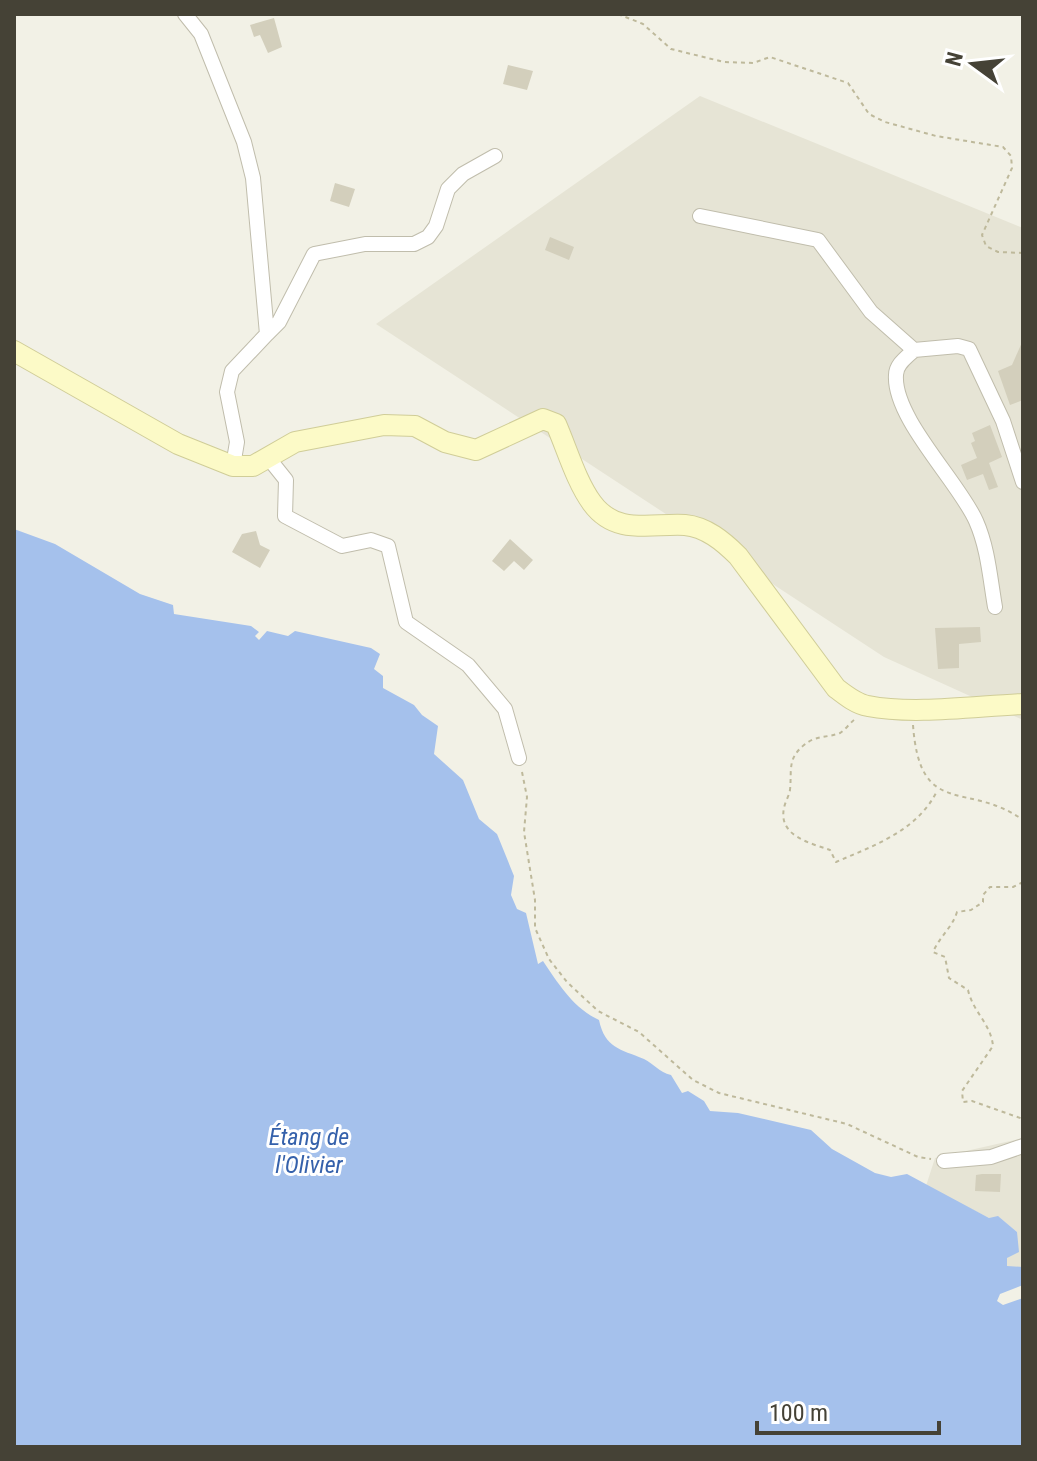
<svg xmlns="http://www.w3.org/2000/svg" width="1037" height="1461" font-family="'Roboto Condensed',sans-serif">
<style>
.residential{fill:#e6e4d5}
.water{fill:#a5c1ec}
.building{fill:#d3cfbc}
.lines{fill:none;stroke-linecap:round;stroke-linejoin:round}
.street-casing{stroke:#c0bdac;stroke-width:16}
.secondary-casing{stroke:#d0cd98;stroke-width:22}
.path{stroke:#beb99b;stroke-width:2;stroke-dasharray:4 4;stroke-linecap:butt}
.street{stroke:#fff;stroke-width:14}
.secondary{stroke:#fcfac7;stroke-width:20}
.labels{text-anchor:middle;stroke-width:6;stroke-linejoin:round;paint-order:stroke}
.water-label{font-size:24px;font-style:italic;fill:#3561ab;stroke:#fff}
</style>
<rect width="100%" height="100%" fill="#f2f1e6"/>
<path class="residential" d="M700,96l323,132v492l-139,-63 -508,-333z
M1023,1138v129l-6,2 -10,-3v-8l10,-26 -18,-15 -10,1 -63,-32 9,-28z"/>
<path class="water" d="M14,529l41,15 85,50 33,11 1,9 77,12 8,6 -4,4 4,4 8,-9 21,5 7,-5 76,17 9,6 -6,15 9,7v12l31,17 8,10 16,11 -4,28 29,26 16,39 18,15 17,42 -3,19 6,14 9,4 12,51 5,-3c15,22 30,47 56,59 6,28 21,29 45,39 10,5 15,13 27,16l11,18 6,-2 16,10 6,10 28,2 73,17 21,19 43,24 16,4 16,-3 82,44 9,-2 19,16 2,20 -12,6v8l16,1v18l-23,9 -3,7 6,4 20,-7v149h-1009z"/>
<path class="building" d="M274,18l8,29 -14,6 -8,-18 -6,2 -4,-12z
M508,65l25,6 -6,19 -24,-6z
M335,183l20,6 -6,18 -19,-6z
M550,237l24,10 -5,13 -24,-10z
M1023,340v60l-13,5 -12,-34 14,-6z
M990,425l12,32 -13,6 9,24 -9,3 -6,-16 -16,6 -6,-15 16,-7 -6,-15 4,-2 -3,-8z
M256,531l4,14 10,5 -10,18 -28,-16 10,-18z
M510,539l23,21 -9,10 -10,-9 -10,10 -12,-10z
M980,627l1,15 -22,2v24l-21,1 -3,-41z
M982,1174h19l-1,18 -25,-1 1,-16z"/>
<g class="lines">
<defs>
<path id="street" d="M185,14l16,20 43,108 9,36 14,156 -35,37 -5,21 10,50 -4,24
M700,216l118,24 53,72 43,38 44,-4 11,3 34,72 20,61
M267,334l12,-12 35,-68 51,-10h49l14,-7 8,-11 12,-37 15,-15 32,-18
M914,350c-7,7 -18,14 -18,25 -3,43 63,107 80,146 12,27 14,57 19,86
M270,460l16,20 -1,36 57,30 29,-6 17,6 18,76 62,43 37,44 14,49
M944,1161l47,-4 32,-11"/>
<path id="secondary" d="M14,351l164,93 55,22h20l42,-24 89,-17 31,1 30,16 31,8 67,-31 13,5c11,25 20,57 36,79 24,33 59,20 93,22 21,2 38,16 53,31l98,132c9,7 20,16 32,18 45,9 108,0 155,-2"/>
</defs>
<use href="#street" class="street-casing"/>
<use href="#secondary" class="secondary-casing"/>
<path class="path" d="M618,14l25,10 28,25 53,13 29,1 17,-6 78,26 21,31 16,8 51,14 67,11 8,9 1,12 -30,67 4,11 12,6 25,1
M854,720c-4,3 -10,11 -14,13 -13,5 -24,2 -36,12 -17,14 -12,25 -14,45 -1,6 -5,12 -6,18 -6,28 26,35 46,42l6,12c39,-17 81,-31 101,-71
M913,725c7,95 54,55 110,95
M522,772l5,25 -3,35 11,68v28l14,31 18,23 31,29 41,21 54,48 26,13 128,31 71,33 13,2
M1023,882l-10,5h-23l-7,8v7l-12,8 -14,2c-5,16 -17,24 -24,40l12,5 4,21 19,12c5,22 23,34 25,56l-31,45 1,11 9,-1 51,18"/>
<use href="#street" class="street"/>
<use href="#secondary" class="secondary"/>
</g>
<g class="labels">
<g class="water-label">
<text x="309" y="1145">Étang de<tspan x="309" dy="28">l'Olivier</tspan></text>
</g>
</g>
<rect width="1037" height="1461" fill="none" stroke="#454236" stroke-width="32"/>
<g transform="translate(973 64) rotate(285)" stroke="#ffffff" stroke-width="6" paint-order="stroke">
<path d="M0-6L14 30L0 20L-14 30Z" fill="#454236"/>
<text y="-12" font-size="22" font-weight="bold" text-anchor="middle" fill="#454236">N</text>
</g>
<path d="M757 1421v12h182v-12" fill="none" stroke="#454236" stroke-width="4"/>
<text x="769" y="1421" font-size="24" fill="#454236" stroke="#ffffff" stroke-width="6" paint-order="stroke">100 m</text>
</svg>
